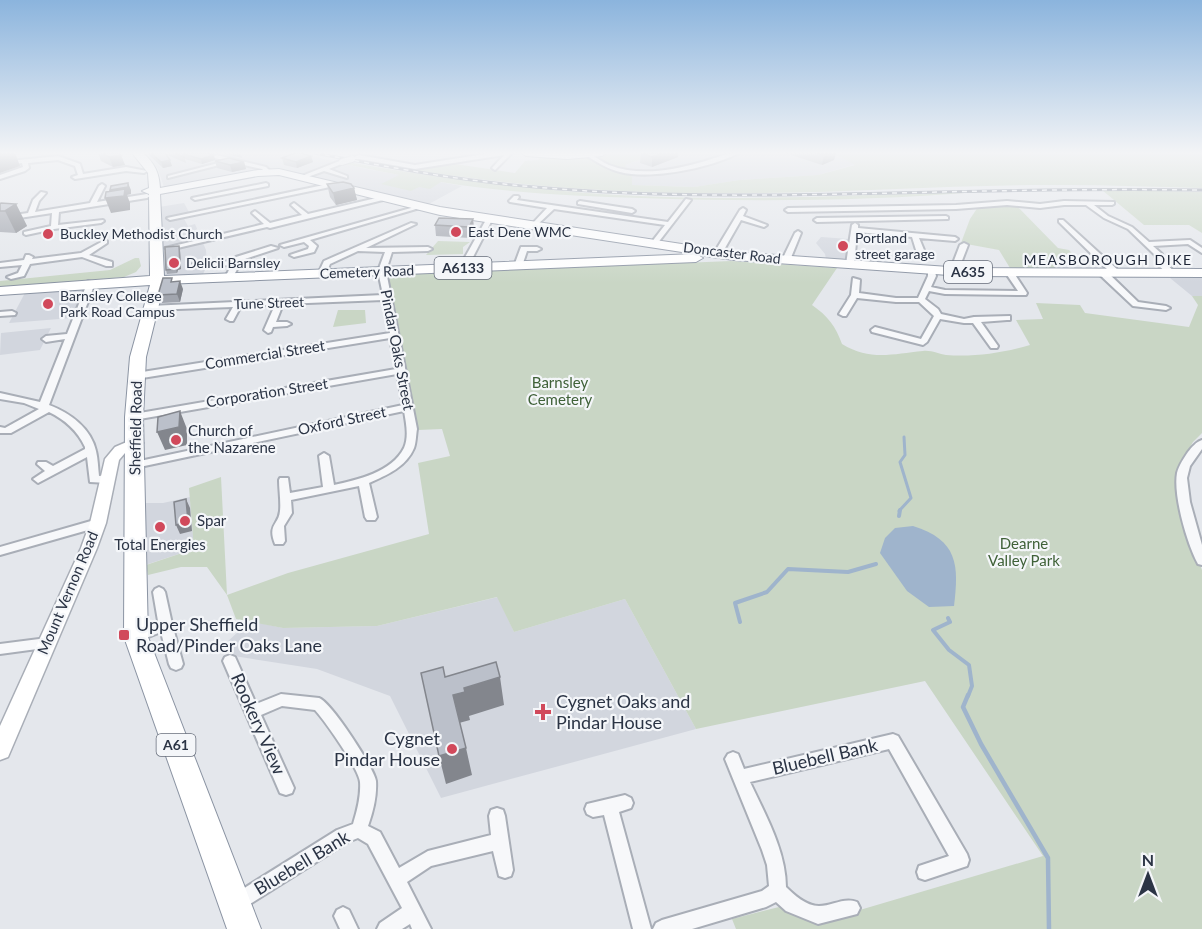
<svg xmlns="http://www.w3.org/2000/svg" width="1202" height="929" font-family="Lato,sans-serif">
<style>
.built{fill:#d2d6de}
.green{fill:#c9d6c5}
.water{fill:#9fb4cc}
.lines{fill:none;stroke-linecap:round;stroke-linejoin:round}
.stream-far2{stroke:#9fb4cc;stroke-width:3}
.stream-far1{stroke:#9fb4cc;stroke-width:4}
.stream{stroke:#9fb4cc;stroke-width:4.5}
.street-casing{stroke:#a9aeb7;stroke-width:4}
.secondary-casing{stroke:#a9aeb7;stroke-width:3}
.highway-casing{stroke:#8b94a3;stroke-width:2}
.street{fill:#f7f8fa;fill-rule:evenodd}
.secondary{fill:#fff;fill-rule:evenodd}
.highway{fill:#fff;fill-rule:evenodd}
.rail-casing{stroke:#7d8696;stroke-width:3}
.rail{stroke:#f4f6f9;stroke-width:1.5;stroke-dasharray:5;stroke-linecap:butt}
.street-bridge-casing{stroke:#a9aeb7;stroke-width:8;stroke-linecap:butt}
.street-bridge{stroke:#f7f8fa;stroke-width:6}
.wall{fill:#a1a5ae}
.shaded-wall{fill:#83868d}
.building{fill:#bbc0ca;stroke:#83868d;stroke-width:1.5}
.poi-dot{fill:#d1495b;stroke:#f4f6f9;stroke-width:2}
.labels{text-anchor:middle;stroke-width:4.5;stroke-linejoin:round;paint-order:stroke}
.far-poi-label{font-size:14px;fill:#2b3445;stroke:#f4f6f9;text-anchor:start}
.far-street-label{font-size:14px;fill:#2b3445;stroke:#f4f6f9}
.far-neighbourhood-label{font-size:14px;letter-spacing:1.5px;fill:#1d2536;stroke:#f4f6f9}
.shield{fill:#f4f6f9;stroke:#676e7b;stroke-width:1.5}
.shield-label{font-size:14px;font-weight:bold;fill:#2b3445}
.street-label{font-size:15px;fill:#2b3445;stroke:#f4f6f9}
.park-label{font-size:15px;fill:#3f6138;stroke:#f4f6f9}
.poi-label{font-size:15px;fill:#2b3445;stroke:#f4f6f9;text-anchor:start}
.near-poi-label{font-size:18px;fill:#2b3445;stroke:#f4f6f9;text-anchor:start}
.near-street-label{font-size:18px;fill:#2b3445;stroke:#f4f6f9}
</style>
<rect width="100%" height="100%" fill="#e4e7ec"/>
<path class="built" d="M143,153h156l67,16 96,17 -35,19 -146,-35 -106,17h-11l-6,-18z
M658,153h175l23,11 -38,11 -79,5 -45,7 -62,-2 -7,-20z
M184,203l5,9 -6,5 5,9 7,-2 11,26 1,16 -5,10 -40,2 -3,-71z
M821,237l28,2 -2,18 -6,3 -15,-1 -1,-5 -9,-11z
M1170,278h32v18h-10z
M85,287l-13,31 -63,5 17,-32z
M51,328l-11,22 -40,5 1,-22z
M190,497l4,52 -52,17v-63h21z
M498,597l16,35 111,-33 71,130 -255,69 -51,-102 -73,-27 -83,-13 -7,-14 23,-21 33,7 94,-2z"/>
<path class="green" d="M610,153h48l-33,12 7,11v9l62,2 45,-7 79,-5 37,-10 -22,-12h369v35c-45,-1 -91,-3 -136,-3 -102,-1 -203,7 -305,8 -136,2 -274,-7 -407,-34l7,-1 48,10 40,-5 66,10 10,-12 13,-1 4,-4 43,2z
M348,162c122,22 247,36 371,36 86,0 173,-4 259,-6 -112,9 -224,10 -337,6 -66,-2 -134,-5 -200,-16l-11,7 -11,-2 -8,4 -30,-7 18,-9 -55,-11z
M1102,190l100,2v41l-13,-8h-45z
M1009,205h7l42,43 11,2 8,9h-30l9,9h-46l-11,-18 -38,-7 9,-24 8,-12z
M438,241l32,1 -7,5v7l-37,1z
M135,258h4l2,8 -5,6 -12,5 -124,11v-7l110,-11z
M731,261l106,7 -25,37c16,11 24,22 30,39 28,17 50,10 81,7 8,-1 16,3 23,4 29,2 56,-2 84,-10l-14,-25 27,-1 -7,-16 44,2 5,8 104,14 9,-22 -6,-9h10v137l-9,9 -16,28 1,36 24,64v359h-466l-4,-10 51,-13 19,12 24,2 217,-64 -118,-175 -229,48 -71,-130 -111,33 -17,-35 -120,29 -94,2 -47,-9 -9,-24 -20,-28h-26l-33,8 -2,-10 48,-16 -5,-61 32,-11 6,118 61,-22 141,-39 -11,-71 32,-7 -8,-27 -24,1 -30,-155z
M338,310h27l1,13 -33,4z"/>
<path class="water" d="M913,526c45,14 46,39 41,80l-25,1 -22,-16 -27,-38 5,-15 10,-10z"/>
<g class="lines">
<path class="stream-far2" d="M899,511l12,-13 -11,-36 5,-7 -1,-18"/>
<path class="stream-far1" d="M899,516l1,-6
M948,618l2,4 -17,8 16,20 20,15 3,21 -4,10
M740,622l-5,-19 32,-11 21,-23 60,3 28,-8"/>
<path class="stream" d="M968,695l-5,12 18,37 67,114 1,71"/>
<defs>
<path id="street" d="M197,153h11l58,14 5,5 -5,1 -4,-4 -31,-7 -63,16v-2l58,-15z
M491,153h21l-17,17 -3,-2 12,-13 -89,14 -56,-10 -7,2 -3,-2 10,-4 56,10z
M589,153c7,4 13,9 20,12 29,11 60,6 89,-2 13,-3 26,-10 41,-10 -29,15 -87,27 -119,19 -12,-3 -22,-9 -33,-16l-1,-1z
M58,156l22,8 3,10 43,-7 21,4 -3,2 -18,-2 -51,8 -3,-2 6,-2 -3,-9 -17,-6 -30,3 1,5 -4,3 -25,8v-4l23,-8 -1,-4 -22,3v-4z
M342,160l2,1v2l-15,6 18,7v2l-23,-7 -22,8 -3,-2z
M266,183l2,1v2l-73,14 -3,-2z
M333,183l2,1v2l-165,34 -3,-2z
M102,184l3,2 -8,16 50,-8 3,2 -3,2 -88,14 -1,13 45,-5 1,1 -3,2 -47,6 -28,6 -2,-1v-2l27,-6 1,-13 -52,8v-4l28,-4 5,-13 8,-8 5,1 -7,8 -4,11 55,-9 9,-17z
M385,196l2,1v2l-117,29 -3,-1 -98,23 -4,-2 99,-24 -12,-11 3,-2 15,12 32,-8 -11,-10 3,-2 14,11z
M514,196h4l1,1 -2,3 151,22 18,-23 5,1 -34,44 -2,1 -4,-2 14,-18 -111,-16 -18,17h-4v-2l15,-16 -37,-6 -1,-1z
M580,201l52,8 3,2 -3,2 -54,-9v-2z
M1007,201l33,3 24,-3 50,1v2l-2,1h-18l14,11 24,11 17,15 41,-2 12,8v5l-14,-9 -35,2 9,8 2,8 12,11 -7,2 -11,-10 -3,-10 -27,-26 -24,-11 -18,-13h-22l-24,3 -33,-3 -51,4 -168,3 -3,-2 3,-2 168,-3z
M418,206l5,1 -113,33 7,6 -3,6 -20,5 -4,-2 18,-6 1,-3 -5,-4 -20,5 -4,-2z
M743,208l3,2 -3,6 24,9 -3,2 -23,-7 -20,35h-6l-1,-2 26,-43z
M490,216l3,2 -21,41 -7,2 -1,-2 23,-41z
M946,216l2,1v2l-131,3 -3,-2 3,-2z
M1059,220h4l56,51v4h-6l-54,-53z
M411,223l5,1 -50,24 62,-1 4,2 -4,2 -36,1 -6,19 31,158c-1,6 -1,14 -3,19 -8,19 -27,27 -45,35l8,34 -2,3h-8l-2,-3 -6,-31 -68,14 1,13 -8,13 1,15 -2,3h-8c-8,-20 4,-19 5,-33 1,-10 -1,-21 -1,-31l1,-2h8l2,15 33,-6 -4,-31 5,-3 5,3 5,29c23,-5 58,-13 70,-37 5,-11 2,-25 0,-37l-269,57 -4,-1 -1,-2 5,-3 268,-57 -6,-31 -263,46 -5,-3 5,-3 262,-45 -6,-31 -254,41 -5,-3 5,-3 254,-40 -7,-33 -100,4 -7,18h11l4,2 -4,2 -14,1 -2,5 -3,1 -4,-3 11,-25 -34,1 -8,15h-3l-4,-2 7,-12 -83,3 -4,-2 4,-2 233,-11 -5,-24 7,-19 -27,-1 -28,13 -5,12 -7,-2 6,-13z
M855,223l3,2v3l97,9 3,2 -3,2 -36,-3 5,12 -4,2 -4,-2 -4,-13 -55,-5 -3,32 -4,2 -4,-2 6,-39z
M798,231l3,2 -11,27 -7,2 -1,-2 13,-27z
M105,240l2,1v2l-18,12 23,7v4h-6l-24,-9 -52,7 -6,12 -13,3 -4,-2 11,-4 4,-8 -22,2v-4l24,-3 2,-5h3l4,2 -1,2 49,-6z
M964,243l4,2 -10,26 -7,2 -1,-2 10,-26z
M271,246l7,2 -36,12 -9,17 -4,2 -4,-2 7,-12 -37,2 -4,-2 4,-2 39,-2 2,-4z
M521,247h16l4,2 -4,2h-10l-5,15 -4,2 -4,-2z
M928,267h6l2,9 -5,11 14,3 73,1 -13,-19 7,-2 15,23 -1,2 -81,-1 -16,-3 -4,8 13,10 3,5 23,5 10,-2 36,-1v4h-3l-26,2 17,24 -1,2h-6l-18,-25h-9l-24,-4 -13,23 -4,3 -51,-13 -1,-2 4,-3 46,12 13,-23 -15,-14h-23l-39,-4 -11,18h-3l-4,-2 12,-19 2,-17 7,2 -1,13 37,5h22l10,-22z
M1100,271h6l32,31 28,4 4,2 -4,2 -33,-4 -33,-31z
M88,281l7,2 -46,122c21,8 42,23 47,46 2,8 2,17 3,25l9,-1 5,4 -5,4 -18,-1 -3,-25 -49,26 -5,-4 12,-8 -8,-7 1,-2h8l7,4 32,-17v-2c-8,-17 -20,-27 -36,-35l-38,21h-11v-6l5,1 34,-19 -15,-6 -24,-4v-6l40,9 25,-63 -19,3 -4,-3 4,-3 21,-2z
M12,311l4,2 -1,2 -15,1v-4z
M1202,440v9l-12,17 -3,12 3,24 12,43v20l-4,-1c-11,-20 -25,-69 -21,-91 2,-8 7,-15 11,-21 4,-5 8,-10 14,-12z
M98,519l4,1 2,3 -2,3 -102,29v-8z
M159,587l4,2 2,3 7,32 11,40 -2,4 -5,2 -5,-2 -2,-4 -8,-32 -25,10 -5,-1 -2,-4 2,-4 27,-12 -5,-29 2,-3z
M47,638l5,1 2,4 -2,4 -52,7v-10z
M230,655l5,2 21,47 25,-10 38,4c12,4 55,70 57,83 1,15 -3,31 -8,45l12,6 19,36 29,-17 63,-16 -2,-19 2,-6 6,-2 6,2 2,6 8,54 -2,6 -6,2 -6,-2 -6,-25 -62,15 -24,16 24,47h-19l-2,-5 -8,5h-25l3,-6 22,-15 -34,-64 -10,-6 -10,4 -106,67 -6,3 -6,-3 -3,-6 3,-6 107,-67 16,-6c4,-13 8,-28 7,-42 -1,-13 -35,-61 -45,-72l-33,-4 -21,9 33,73 -2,5 -6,2 -6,-2 -57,-132 2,-4z
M893,734l5,2 69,118 2,6 -2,6 -42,14 -6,-2 -2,-6 2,-6 30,-10 -60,-107 -139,33c15,32 36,69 36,105 8,8 20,19 33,19 13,0 25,-9 38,-4l3,6 -3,6 -39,10 -32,-13 -10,-9 -10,5 -74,22h-39l3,-6 6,-3 100,-29 7,-5 -2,-21 -5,-15 -37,-91 3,-5 5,-2 5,2 6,15z
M625,795l6,3 2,5 -2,5 -12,4 32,117h-18l-29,-114 -11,2 -6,-3 -2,-5 2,-5z
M343,907l6,3 9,19h-18l-6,-13 3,-6z"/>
<path id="secondary" d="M136,438l7,5 -18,10 -6,7 -13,63 -9,25 -89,209 -8,3v-34l81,-178 9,-25 15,-64 10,-12z"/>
<path id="highway" d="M132,153h11c12,11 16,19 17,35l98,-18 21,-1 161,38 294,45 229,16 239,1v8l-239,-1 -229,-16 -36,-5 5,3 -7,4 -532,22 -18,73 -3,60 5,220 113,292h-34l-103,-292 1,-220 5,-60 20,-72 -150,10v-8l150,-11 -1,-82 -7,-3 7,-3 -1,-15zM279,175l161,40 255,39 -531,22 -4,-82 98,-18z
M521,153h86l-5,3 -35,3 -41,-3z"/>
</defs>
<use href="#street" class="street-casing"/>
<use href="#secondary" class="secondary-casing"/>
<use href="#highway" class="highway-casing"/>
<use href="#street" class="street"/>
<use href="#secondary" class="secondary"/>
<use href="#highway" class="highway"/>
<defs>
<path id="rail" d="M315,153c73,14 146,28 220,34 134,12 269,8 404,5 87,-2 175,-3 263,-2"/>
</defs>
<use href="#rail" class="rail-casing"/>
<use href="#rail" class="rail"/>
<defs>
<path id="street-bridge" d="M342,162l10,-3"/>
</defs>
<use href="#street-bridge" class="street-bridge-casing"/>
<use href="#street-bridge" class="street-bridge"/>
</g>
<path class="wall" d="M98,153h20l7,12 -12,2 -12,-6z
M147,153h61l7,7 -13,4 -17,-5 1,4 -21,-9 7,12 -9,2z
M220,153h21l1,5z
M641,153l37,4 -26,10 -12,-4z
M785,153h51l-2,7 -12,5z
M311,156l2,6 -16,6 -13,-3 -2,-7z
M215,161l29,1 2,7 -14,3 -15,-4z
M327,184l27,4 3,12 -21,5 -6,-8z
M0,204h16l11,22 -11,7 -16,-1z
M473,219l1,11 -4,8 -34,-2 -1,-11z
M179,246l1,4 1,19 -3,1 -1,3 -10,1 -1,-4z
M183,289l-3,13 -18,1 -4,-8z"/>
<path class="shaded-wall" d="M0,153h15l5,13 -20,7z
M663,153h15v4l-26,10v-10z
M829,153h7l-2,7 -12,5 2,-10z
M121,155l4,10 -12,2 -4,-10z
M214,155l1,5 -13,4 -1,-5z
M311,156l2,6 -16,6 -1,-6z
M170,160l2,6 -9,2 -2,-6z
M244,162l2,7 -14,3 -2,-7z
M128,183l3,7v4l-4,1 3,8v7l-19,3 -6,-15 8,-1 -3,-7z
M354,188l3,12 -21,5 -3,-12z
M16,204l11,22 -11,7 -11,-22z
M473,219l1,11 -4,8 -1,-11z
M179,246l1,4 1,19 -3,1 -1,3 -1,-4z
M180,281l3,8 -3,13 -3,-8z
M180,411l7,18v16l-22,5 -8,-18z
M186,499l4,9 2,23 -12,3 -4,-9z
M500,677l4,28 -35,11 1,4 -11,3 -6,-28 11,-7z
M466,748l6,27 -26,9 -7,-28z"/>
<path class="building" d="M102,153h16l3,2 -12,2z
M151,153h14l5,7 -9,2z
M175,153h33l6,2 -13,4 -18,-5 1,3z
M295,153h6l10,3 -15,6 -14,-4z
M641,153h22l-11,4z
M817,153h12l-5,2z
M229,158l15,4 -14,3 -15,-4z
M343,182l8,2 3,4 -21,5 -6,-9z
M128,183v4l-18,3 1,-4z
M125,189l-1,7 -19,2 1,-6z
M0,204l1,-1 15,1 -11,7h-5z
M439,218l34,1 -4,8 -34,-2z
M179,246l1,20h-4v3l-10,1 -1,-23z
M163,278h9l-1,4 9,-1 -3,13 -19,1z
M180,411l-1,16 -22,5 1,-15z
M186,499l2,22 -12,4 -2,-23z
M496,662l4,15 -36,11 1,4 -12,3 13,53 -27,8 -18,-83 22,-6 2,10z"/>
<linearGradient id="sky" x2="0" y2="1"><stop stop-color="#8bb4dd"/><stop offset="0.54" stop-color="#f3f4f6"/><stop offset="1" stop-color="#f3f4f6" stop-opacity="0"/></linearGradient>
<rect width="1202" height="283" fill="url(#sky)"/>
<g class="poi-dot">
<circle cx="456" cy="232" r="6"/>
<circle cx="48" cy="234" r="6"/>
<circle cx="843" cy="246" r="6"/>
<circle cx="174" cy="263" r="6"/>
<circle cx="48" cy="304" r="6"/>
<circle cx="176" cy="440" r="6"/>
<circle cx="185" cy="521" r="6"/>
<circle cx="160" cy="527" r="6"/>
<rect x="118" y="629" width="12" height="12" rx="3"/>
<path d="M540 703h6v6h6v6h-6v6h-6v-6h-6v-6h6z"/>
<circle cx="452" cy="749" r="6"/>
</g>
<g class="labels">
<g class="far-poi-label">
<text x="468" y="237">East Dene WMC</text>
<text x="60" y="239">Buckley Methodist Church</text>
<text x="855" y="243">Portland<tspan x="855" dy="16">street garage</tspan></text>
<text x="186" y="268">Delicii Barnsley</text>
<text x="60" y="301">Barnsley College<tspan x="60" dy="16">Park Road Campus</tspan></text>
</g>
<g class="far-street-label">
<text transform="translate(732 253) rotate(7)" y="5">Doncaster Road</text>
<text transform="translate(367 272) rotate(-2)" y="5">Cemetery Road</text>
<text transform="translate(269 303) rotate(-2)" y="5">Tune Street</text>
</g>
<g class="far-neighbourhood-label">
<text x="1108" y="265">MEASBOROUGH DIKE</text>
</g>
<g class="shield">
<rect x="434.5" y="257" width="57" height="22" rx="4.5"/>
<rect x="944" y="261" width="48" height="22" rx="4.5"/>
<rect x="156.5" y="734" width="39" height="22" rx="4.5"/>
</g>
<g class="shield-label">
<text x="463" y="273">A6133</text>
<text x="968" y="277">A635</text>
<text x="176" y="750">A61</text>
</g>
<g class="street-label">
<text transform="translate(397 350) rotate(79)" y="5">Pindar Oaks Street</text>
<text transform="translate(265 355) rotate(-9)" y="5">Commercial Street</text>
<text transform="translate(267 393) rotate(-9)" y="5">Corporation Street</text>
<text transform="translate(342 421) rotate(-12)" y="5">Oxford Street</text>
<text transform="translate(136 428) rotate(-89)" y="5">Sheffield Road</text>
<text transform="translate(68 593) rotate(-67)" y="5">Mount Vernon Road</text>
</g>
<g class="park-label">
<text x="560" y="388">Barnsley<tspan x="560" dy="17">Cemetery</tspan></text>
<text x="1024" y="549">Dearne<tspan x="1024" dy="17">Valley Park</tspan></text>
</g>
<g class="poi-label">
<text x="188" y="436">Church of<tspan x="188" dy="17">the Nazarene</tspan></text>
<text x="197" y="526">Spar</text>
<text x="160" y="550" text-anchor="middle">Total Energies</text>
</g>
<g class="near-poi-label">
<text x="136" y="631">Upper Sheffield<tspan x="136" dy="21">Road/Pinder Oaks Lane</tspan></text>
<text x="556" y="708">Cygnet Oaks and<tspan x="556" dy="21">Pindar House</tspan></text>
<text x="440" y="745" text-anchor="end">Cygnet<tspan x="440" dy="21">Pindar House</tspan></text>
</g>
<g class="near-street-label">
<text transform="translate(258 724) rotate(66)" y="6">Rookery View</text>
<text transform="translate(825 757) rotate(-13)" y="6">Bluebell Bank</text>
<text transform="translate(302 863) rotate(-31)" y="6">Bluebell Bank</text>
</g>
</g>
<g transform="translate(1148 875)" stroke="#f4f6f9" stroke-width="4.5" paint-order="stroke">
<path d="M0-4.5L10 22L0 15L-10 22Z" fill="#2b3445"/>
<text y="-9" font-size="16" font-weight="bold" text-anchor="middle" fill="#2b3445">N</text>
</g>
</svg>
